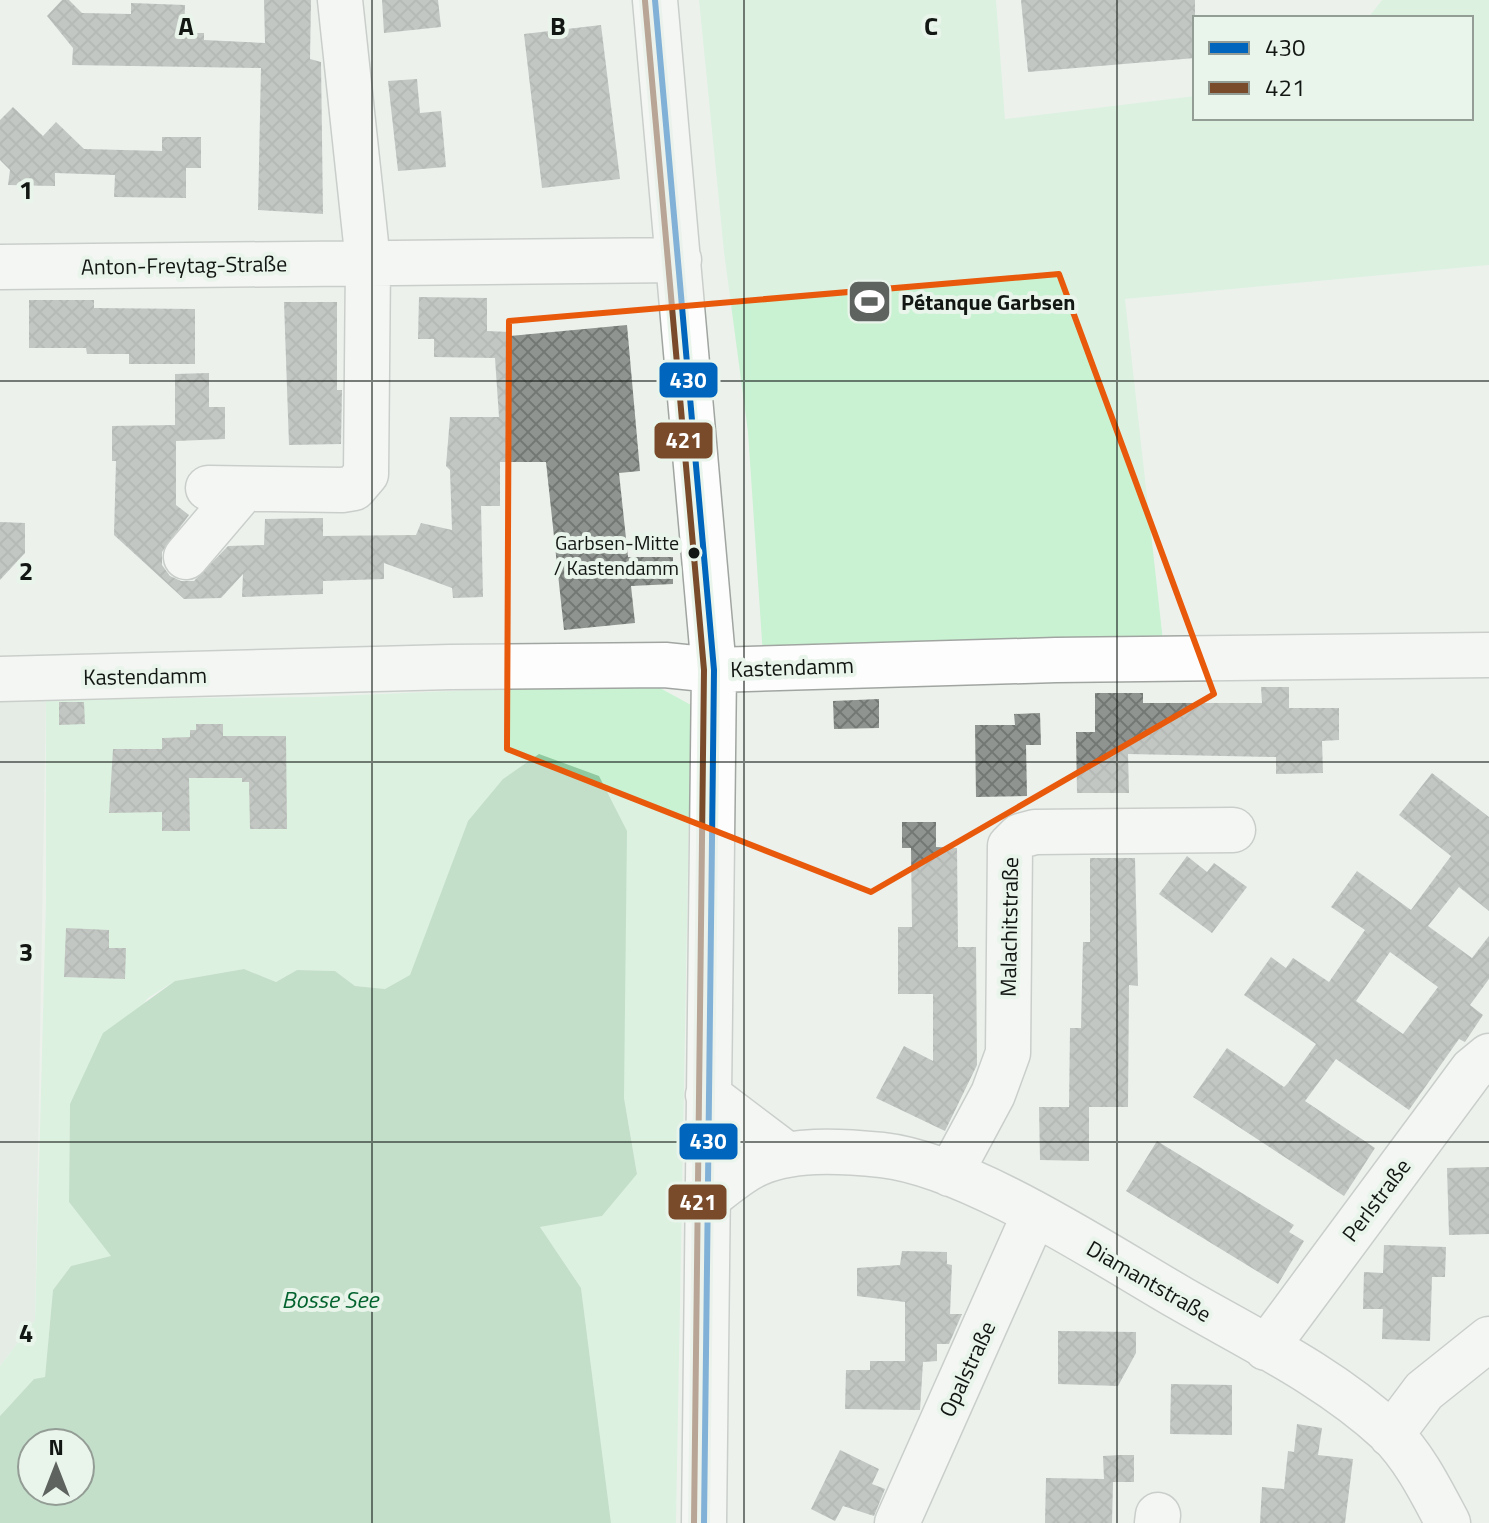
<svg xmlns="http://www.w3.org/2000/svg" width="1489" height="1523" font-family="'Titillium Web',sans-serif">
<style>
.built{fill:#dbe6dd}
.green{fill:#c9f2d2}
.water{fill:#90c99f;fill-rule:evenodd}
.building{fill:url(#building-cross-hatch);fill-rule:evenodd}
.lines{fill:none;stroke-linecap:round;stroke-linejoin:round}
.minor-casing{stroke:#a1a5a1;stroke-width:47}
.minor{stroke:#fcfdfc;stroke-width:44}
.bus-1-casing{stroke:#e9f4eb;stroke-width:12}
.bus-2-casing{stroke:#e9f4eb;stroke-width:12}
.bus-1{stroke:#0065bd;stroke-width:6}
.bus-2{stroke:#7a4b2a;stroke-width:6}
.marked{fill:none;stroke:#e8590c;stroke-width:6;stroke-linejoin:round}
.grid{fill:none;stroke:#131714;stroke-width:2;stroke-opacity:0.55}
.bus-dot{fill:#131714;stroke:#e9f4eb;stroke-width:3}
.labels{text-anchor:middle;stroke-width:8;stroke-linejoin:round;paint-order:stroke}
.bus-label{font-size:20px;fill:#131714;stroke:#e9f4eb;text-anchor:end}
.street-label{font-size:22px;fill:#131714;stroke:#e9f4eb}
.poi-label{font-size:22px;font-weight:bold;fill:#131714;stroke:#e9f4eb;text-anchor:start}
.water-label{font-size:24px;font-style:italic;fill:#03632e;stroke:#e9f4eb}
.grid-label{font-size:26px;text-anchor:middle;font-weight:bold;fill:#131714;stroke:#e9f4eb;stroke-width:8;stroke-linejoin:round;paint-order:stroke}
.line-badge{stroke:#e9f4eb;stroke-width:3}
.badge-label{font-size:22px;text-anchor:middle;font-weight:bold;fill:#fff}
</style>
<defs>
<pattern id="building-cross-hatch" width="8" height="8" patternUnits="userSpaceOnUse" patternTransform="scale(2)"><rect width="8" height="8" fill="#909490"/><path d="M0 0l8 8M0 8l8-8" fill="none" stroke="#747874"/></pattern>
</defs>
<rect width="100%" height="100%" fill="#ecf1ec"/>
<path class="built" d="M0,697l46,2 -11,621 -35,46z"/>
<path class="green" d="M699,0h297l9,119 190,-23v22h276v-100h-103l14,-18h107v265l-364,34 39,351 -401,6 -15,-224 -24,-180z
M649,682l42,23 -15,818h-65l-30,-235 -41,-61 62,-11 35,-43 -13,-75 -156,-277 -57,154 -26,14 -30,-3 -20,-15 -38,-1 -21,12 -32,-13 -69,12 -27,17 -78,106 -1,98 43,54 -41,10 -18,24 -8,87 -11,2 -34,37v-50l35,-46 11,-421v-200l268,-2z"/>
<path class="water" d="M539,754l60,22 28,55 -3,267 13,76 -35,42 -62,11 41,61 30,235h-611v-107l34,-37 11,-2 8,-87 18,-24 40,-10 -42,-54 1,-98 33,-71 72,-52 69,-12 32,13 21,-12 38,1 20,15 30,3 25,-14 58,-154 35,-42zM32,1443h48v48h-48z"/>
<path class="building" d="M62,0h7l13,13 49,1v-11l54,2 -1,28h20v7l61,3 -1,-43h47l-1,59 11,3 2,152 -65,-4 3,-142 -189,-3 1,-17 -26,-32z
M382,0h56l3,27 -57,6z
M1021,0h174v58l-167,14z
M601,25l19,154 -78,9 -18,-154z
M417,79l3,34 21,-2 5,56 -48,4 -10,-90z
M13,107l30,29 13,-14 28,27 78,2v-14h39v31h-15v30l-72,-1 1,-22 -60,-2v13l-47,-1 2,-15 -10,-10v-40z
M419,297l68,1v33l23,1v4l117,-11 13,146 -21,2 9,84h45v27l-42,2 4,37 -71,7 -18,-168h-46v44h-19l2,91 -30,1 -1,-10 -68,-25v16l-61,2v13l-81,3 1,-23 -22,24 -37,1 -70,-64 2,-74h-4v-35l63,-1v-51l34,-1v34h16v32l-49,2v64l13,10 -27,37v13l8,11 11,5h13l34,-35 36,-1 1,-26 58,-1v18l93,-1 5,-12 31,7 -2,-60 -4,-4 4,-49h49l-4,-59 -61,-1v-18h-16z
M29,300h65v8l101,1v55h-66v-10h-42l-1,-6h-57z
M284,302h53v88h5l-1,54 -52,1z
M0,522l25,1v30l-25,27z
M1261,687h28v21h50v32l-17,1 1,32 -47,1v-17l-148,-3 1,39h-52l-1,-61h19v-39h48v10h119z
M879,699v29l-45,1 -1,-28z
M59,702h25l1,22 -26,1z
M1040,713l1,32h-15l1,51 -51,1 -1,-72h40l-1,-11z
M196,724h27v12h63l1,93h-37l-1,-47h-7v-4h-53l1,53h-28v-19l-53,1 4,-64h49v-11l28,-1v-7h6z
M1432,773l57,44v94l-30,-24 -31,39 44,32 17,-22v43l-19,26 13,10 -18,27 -6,-3 -50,71 -73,-51 -31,42 70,47 -31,48 -151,-99 34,-49 57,39 4,-4 28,-39 -72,-49 27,-38 15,11 7,-10 36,24 36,-52 -34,-23 26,-36 54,39 40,-54 -52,-41zM1390,952l48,35 -35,47 -47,-33z
M902,822h34v25l21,1 1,99h18l1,118 -32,66 -69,-33 28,-52 29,15v-67h-35v-67h14l-1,-79h-9z
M1187,856l20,16 7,-9 33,24 -35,46 -53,-39z
M1090,858h45l3,128 -9,-1 -1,122h-39v54l-49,-1 -1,-53h30l1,-79h11l2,-86h7z
M66,928l43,2v18h17l-1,31 -61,-2z
M1157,1141l137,84 -5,7 15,9 -26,43 -152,-93z
M1489,1167v67l-40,1 -2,-67z
M1384,1245l62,2 -1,30h-13l-2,64 -48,-2 1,-30h-20l1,-37 19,1z
M902,1251l45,1v12l5,1 -2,49h12l-13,30h-12v17l-14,1 -3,48 -75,-1 1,-39h24v-9h35v-59l-48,-6v-28l43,-3z
M1058,1331l78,1v21l-18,33 -60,-2z
M1171,1384l61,1v50l-62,-1z
M1297,1424l25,4 -4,27 35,4 -8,64h-85l2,-36 22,2 4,-38 6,1z
M840,1450l39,19 -7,15 13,5 -11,27 -31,-10 -8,15 -24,-12z
M1120,1455h14v27h-21l-1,41h-67l1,-45 58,1 -1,-23z"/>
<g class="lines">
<defs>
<path id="minor" d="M655,0l59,670 -10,853
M0,267l679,-7
M208,488l134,2 12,-2 12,-14 2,-212 -28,-262
M186,557l57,-67
M0,679l450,-12 215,-2 49,5 342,-10 433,-5
M708,1095l78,59
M950,1174l43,-80 15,-41 2,-207 10,-10 15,-4 198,-2
M707,1199c14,-11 29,-24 44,-32 36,-20 91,-16 131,-12 88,10 220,98 298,143 71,41 149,78 209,134 26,26 42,59 59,91
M1266,1348l206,-278 17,-14
M1391,1435l33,-44 65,-52
M897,1523l137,-308
M1157,1523l1,-8"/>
</defs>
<use href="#minor" class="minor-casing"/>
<use href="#minor" class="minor"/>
<defs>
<path id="bus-1" d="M655,0l59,670 -10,853"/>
<path id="bus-2" d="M645,1l59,669 -10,853"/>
</defs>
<use href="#bus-1" class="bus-1-casing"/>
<use href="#bus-2" class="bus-2-casing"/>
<use href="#bus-1" class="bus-1"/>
<use href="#bus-2" class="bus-2"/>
</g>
<path d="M0 0H1489V1523H0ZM1059,274l155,420 -343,198 -364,-143 2,-428z" fill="#ecf1ec" fill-opacity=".55" fill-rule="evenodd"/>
<path class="marked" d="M1059,274l155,420 -343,198 -364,-143 2,-428z"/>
<path class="grid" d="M372,0v1523M744,0v1523M1117,0v1523M0,381h1489M0,762h1489M0,1142h1489"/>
<defs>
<symbol id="stadium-square" viewBox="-11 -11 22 22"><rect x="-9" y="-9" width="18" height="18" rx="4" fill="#5f6360" stroke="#e9f4eb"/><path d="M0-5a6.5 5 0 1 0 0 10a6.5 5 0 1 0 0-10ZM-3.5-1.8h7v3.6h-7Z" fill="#fff"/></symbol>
</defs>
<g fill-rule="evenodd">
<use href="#stadium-square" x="844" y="276" width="51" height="51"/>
</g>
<circle class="bus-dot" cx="694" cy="553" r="7"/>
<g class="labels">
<g class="bus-label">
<text x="679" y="550">Garbsen-Mitte<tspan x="679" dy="25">/ Kastendamm</tspan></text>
</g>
<g class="street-label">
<text transform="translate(184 265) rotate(-1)" y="8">Anton-Freytag-Straße</text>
<text transform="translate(792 667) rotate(-2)" y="8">Kastendamm</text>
<text transform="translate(145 676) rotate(-1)" y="8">Kastendamm</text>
<text transform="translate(1009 927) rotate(-89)" y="8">Malachitstraße</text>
<text transform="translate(1376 1200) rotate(-53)" y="8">Perlstraße</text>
<text transform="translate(1149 1281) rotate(30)" y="8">Diamantstraße</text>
<text transform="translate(967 1369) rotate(-65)" y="8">Opalstraße</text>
</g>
<g class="poi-label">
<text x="901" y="310">Pétanque Garbsen</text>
</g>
<g class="water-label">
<text x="330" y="1308">Bosse See</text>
</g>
</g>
<g class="grid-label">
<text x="186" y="35">A</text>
<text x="558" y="35">B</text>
<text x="931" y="35">C</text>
<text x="26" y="199">1</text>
<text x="26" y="580">2</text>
<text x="26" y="961">3</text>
<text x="26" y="1342">4</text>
</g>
<g class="line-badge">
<rect x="658" y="361" width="61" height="38" rx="8" fill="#0065bd"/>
<rect x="653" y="421" width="61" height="39" rx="8" fill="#7a4b2a"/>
<rect x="678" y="1122" width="61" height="39" rx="8" fill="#0065bd"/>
<rect x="667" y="1183" width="61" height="38" rx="8" fill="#7a4b2a"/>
</g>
<g class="badge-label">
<text x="688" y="388">430</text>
<text x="684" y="448">421</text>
<text x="708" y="1149">430</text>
<text x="698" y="1210">421</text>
</g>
<rect x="1193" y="16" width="280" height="104" fill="#e9f4eb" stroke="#939c95" stroke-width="2"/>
<rect x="1209" y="42" width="40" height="12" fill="#0065bd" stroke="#939c95" stroke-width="2"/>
<text x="1265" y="56" font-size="24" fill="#131714">430</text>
<rect x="1209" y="82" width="40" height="12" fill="#7a4b2a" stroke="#939c95" stroke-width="2"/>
<text x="1265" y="96" font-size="24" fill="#131714">421</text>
<g transform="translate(56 1467)"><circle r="38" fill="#e9f4eb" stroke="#939c95" stroke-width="2"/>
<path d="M0-6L14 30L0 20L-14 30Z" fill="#5f6360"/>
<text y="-12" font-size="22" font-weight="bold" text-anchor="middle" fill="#131714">N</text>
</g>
</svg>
